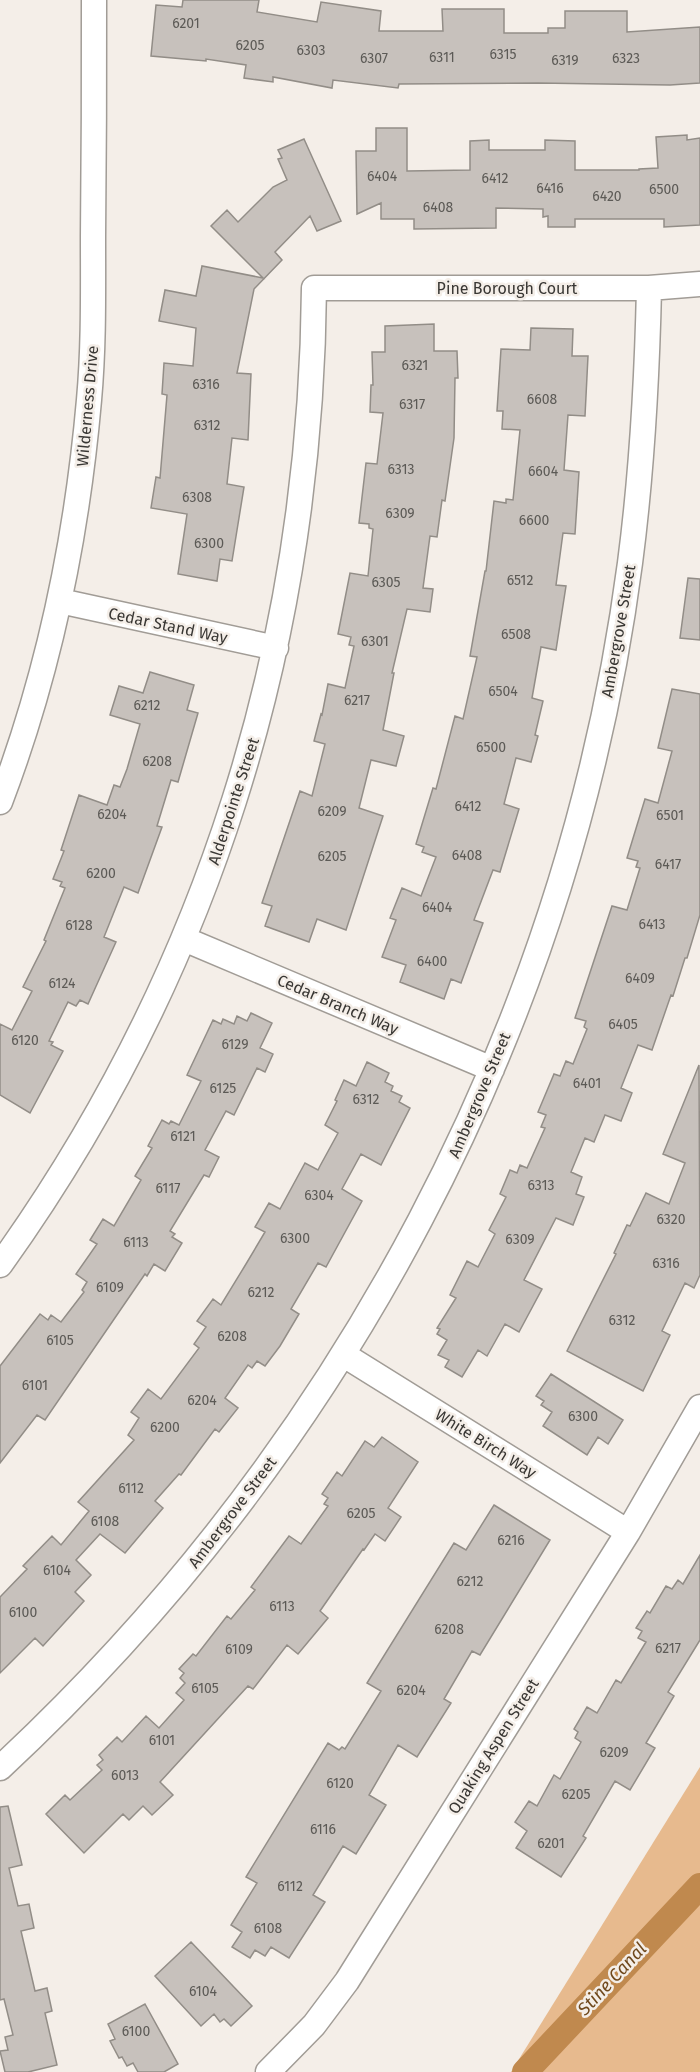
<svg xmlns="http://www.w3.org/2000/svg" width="700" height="2072" font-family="'Fira Sans',sans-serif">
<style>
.green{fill:#e7ba8e}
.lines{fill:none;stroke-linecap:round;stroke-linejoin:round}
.canal{stroke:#c0894e;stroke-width:26}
.building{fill:#c7c1bc;stroke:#928d87;stroke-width:1.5}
.minor-casing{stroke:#a19c96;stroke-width:27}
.minor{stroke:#fff;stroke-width:24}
.labels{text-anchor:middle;stroke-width:5;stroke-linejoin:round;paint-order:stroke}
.number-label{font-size:14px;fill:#5c5a56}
.street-label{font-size:16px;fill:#393734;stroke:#f4eee8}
.water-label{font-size:18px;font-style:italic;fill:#70491d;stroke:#f4eee8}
</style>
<rect width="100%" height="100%" fill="#f4eee8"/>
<path class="green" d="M700,1767v305h-189z"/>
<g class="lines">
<path class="canal" d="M525,2072l175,-186"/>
</g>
<path class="building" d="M183,0h76l-2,12 60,10 4,-20 60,9 -2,20h64l-1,-22h62v24h44v-5h17v-17h62v21l73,-5v56l-30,2 -132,-2 -139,1 -1,4 -65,-8 -1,8 -59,-11v5l-29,-4 2,-13 -40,-6v2l-55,-5 5,-51 26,2z
M376,128h31v43l63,-1v-29l19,-1v10h56v-10l30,1v29h64v-1l19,-1 -2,-31 31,-2v5l13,-2v87l-36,2v-8h-89v8h-27v-11l-5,1v-8l-47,-1v20l-82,1v-10h-33v-16l-24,11 -1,-63h20z
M304,139l37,82 -24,10 -7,-15 -35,36 7,8 -28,29 -17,84 14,1 -3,66 -16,-2 -5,46 17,3 -12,74 -12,-2 -3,22 -39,-7 9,-60 -36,-6 5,-31 4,1 7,-83 -5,-1 2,-31 29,3 3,-38 -37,-7 6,-31 31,6 6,-30 61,12 -52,-52 16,-16 11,12 35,-35 14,-7 -9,-21 4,-1 -4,-8z
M434,324v27h23l1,27h-3l-1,60 -9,63 -3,-1 -5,37 -7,-1 -7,52 10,1 -3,23 -23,-3 -15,64h2l-11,57 21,6 -8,30 -25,-6 -12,48 24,8 -37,114 -29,-11 -8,23 -44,-16 7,-20 -10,-3 38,-112 12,5 13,-52 -11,-3 7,-27 1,1 6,-31 17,4 9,-42 -5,-1 2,-8 -13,-3 12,-61 18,3 5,-47 -4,-1v-4l-10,-1 7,-60 11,1 6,-51 -13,-1 1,-27h2l-1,-33h13v-26z
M531,328l42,1 -1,27h16l-3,60 -17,-1 -4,55 15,2 -4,62 -12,-1 -7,52 10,1 -10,64 -15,-3 -9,51 11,3 -8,34 3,1 -7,26 -15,-4 -12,46 15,5 -19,63 -7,-2 -19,50 9,3 -22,60 -10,-4 -7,20 -44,-17 6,-17 -24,-8 14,-37 -6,-2 12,-30 19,8 15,-39 -14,-5 2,-5 -8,-3 17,-56 3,1 19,-73 8,3 14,-62 -7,-1 15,-85h1l8,-70 12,2v-4l7,1 7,-70 -18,-1 1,-18h-6l4,-62 29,1z
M688,578l12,1v61l-20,-2z
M150,672l44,13 -7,25 11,3 -20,69 -7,-2 -14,46 5,1 -24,66 -14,-6 -20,50 12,5 -28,62 -8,-4 -4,6 -8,-4 -19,39 4,1 -2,3 12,6 -33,62 -30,-18v-71l12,6 20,-39 -9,-4 23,-46 -2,-1 21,-52 -5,-2 2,-4 -9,-3 11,-28 -3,-1 18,-55 28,10 7,-20 6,2 7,-18 13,-45 -30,-9 9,-29 24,7z
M672,689l28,5v221l-13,43h-2l-12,38 -2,-1 -19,55 -14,-5 -17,43 11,5 -11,28 -16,-6 -11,27 -9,-4 -14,34 11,5 -6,17 8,3 -11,28 -17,-7 -32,62 18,9 -23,43 -14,-8 -18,32 -9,-6 -16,27 -17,-10 4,-7 -11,-5 9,-15 -10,-6 3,-5 -3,-1 19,-30 -6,-3 17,-34 11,6 17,-33 -6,-4 17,-33 -6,-3 10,-24 7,3 3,-8 7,3 18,-40 -4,-1 5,-12 -8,-3 16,-38 6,2 6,-15 7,3 14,-35 -3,-2 2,-6 -11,-3 37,-112 15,4 13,-42 -4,-1 2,-6 -11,-3 18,-59 13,4 14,-52 -14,-3z
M251,1013l21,10 -12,25 13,6 -8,18 -8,-4 -23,47 -8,-4 -21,39 14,7 -10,20 -5,-2 -34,56 5,3 -3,3 10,6 -17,28 -11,-7 -7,12 -2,-2 -100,146 -8,-5 -37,48v-97l40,-52 8,6 3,-5 10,7 23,-30 -2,-2 5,-8 -11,-8 21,-30 -7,-4 13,-21 11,7 27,-46 -6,-4 17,-28 -4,-2 14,-26 7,4 2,-3 8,4 22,-44 -14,-6 26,-55 8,4 2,-5 11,5 3,-8 10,5z
M367,1062l22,11 -4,9 8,4 -2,5 11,5 -3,6 11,6 -29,57 -20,-11 -19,35 20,12 -36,66 -8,-4 -27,46 8,5 -19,32 -15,20 -8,-5 -5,7 -4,-3 -23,33 13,10 -19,24 -4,-3 -34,46 -2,-1 -24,27 8,7 -38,45 -25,-19 -24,26 15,15 -16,17 9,9 -41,45 -8,-8 -35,35v-76l27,-28 -4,-3 29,-30 9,9 28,-34 -11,-9 56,-62 -6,-5 11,-17 -8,-6 17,-23 13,10 38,-51 -5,-4 12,-17 -9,-6 16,-22 8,6 25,-41 19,-32 -10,-5 14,-24 11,6 25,-46 13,7 2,-4 18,-33 -13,-8 12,-24 -2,-1 9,-20 12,6z
M699,1065l1,210 -6,13 -9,-5 -23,48 8,4 -27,56 -76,-40 49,-97 -2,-1 13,-28 3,1 16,-33 23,11 16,-41 -22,-9z
M551,1374l72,46 -15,24 -10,-7 -11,18 -44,-29 9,-14 -11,-7 3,-4 -8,-5z
M382,1437l36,25 -30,46 13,9 -16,24 -10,-7 -11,16 -1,-1 -43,62 8,7 -30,36 -11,-9 -34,44 -5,-3 -88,96 13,13 -21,20 -9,-9 -14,14 -6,-6 -39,39 -38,-39 19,-19 5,5 32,-30 -5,-5 6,-5 -4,-5 18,-18 5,5 24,-26 13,12 25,-28 -8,-7 9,-10 -5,-5 4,-5 -5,-4 14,-15 3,2 31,-40 4,3 24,-29 -4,-3 38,-51 12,8 27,-38 -4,-2 4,-6 -6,-4 15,-22 5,4 23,-35 9,6z
M494,1505l56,35 -70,115 -8,-4 -28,48 7,4 -34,54 -19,-12 -29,50 17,10 -30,49 -13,-8 -30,49 12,7 -36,56 -18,-11 -6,9 -10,-6 -5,8 -18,-11 10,-15 -11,-7 26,-42 -11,-6 82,-134 11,7 3,-3 3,2 36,-58 -14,-8 87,-140 12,7z
M700,1555v85l-32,52 6,4 -28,47 9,5 -25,42 -15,-9 -32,55 3,2 -25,39 -45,-29 11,-17 -12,-9 14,-21 8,5 17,-31 6,4 21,-37 -6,-4 3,-6 -4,-3 13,-22 10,6 19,-33 5,3 25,-41 -8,-4 4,-7 -6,-3 11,-17 3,2 16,-27 6,3 6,-9 5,4z
M8,1806l14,59 -13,3 9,38 11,-2 5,24 -13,3 14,60 12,-3 5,23 -7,2 12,52 -29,7h-23l-5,-21 8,-1 -3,-13 8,-2 -9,-36 -4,1v-193z
M191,1942l61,64 -21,20 -7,-7 -4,3 -6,-8 -13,12 -46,-50z
M145,2004l33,60 -14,8h-26l-5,-9 -6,3 -5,-9 -3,1 -9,-17 5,-2 -7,-15z"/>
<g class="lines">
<defs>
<path id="minor" d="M60,601l216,47
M0,802c49,-129 77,-265 89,-402 5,-55 4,-109 4,-164 1,-79 1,-157 1,-236
M184,939l308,130
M0,1265c208,-290 311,-621 314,-977h335l51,-4
M344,1355l284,177
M0,1768c341,-317 569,-742 630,-1205 12,-92 17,-183 19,-275
M268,2072l46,-47 33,-44 281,-449 72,-125"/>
</defs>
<use href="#minor" class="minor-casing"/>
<use href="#minor" class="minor"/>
</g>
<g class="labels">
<g class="number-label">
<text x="186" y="28">6201</text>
<text x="250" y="50">6205</text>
<text x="311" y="55">6303</text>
<text x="503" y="59">6315</text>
<text x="442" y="62">6311</text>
<text x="374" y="63">6307</text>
<text x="626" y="63">6323</text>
<text x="565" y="65">6319</text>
<text x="382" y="181">6404</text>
<text x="495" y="183">6412</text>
<text x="550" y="193">6416</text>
<text x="664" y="194">6500</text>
<text x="607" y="201">6420</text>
<text x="438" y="212">6408</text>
<text x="415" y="370">6321</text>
<text x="206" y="389">6316</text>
<text x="542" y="404">6608</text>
<text x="412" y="409">6317</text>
<text x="207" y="430">6312</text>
<text x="401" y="474">6313</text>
<text x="543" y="476">6604</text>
<text x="197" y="502">6308</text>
<text x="400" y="518">6309</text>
<text x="534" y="525">6600</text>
<text x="209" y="548">6300</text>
<text x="520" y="585">6512</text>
<text x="386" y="587">6305</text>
<text x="516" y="639">6508</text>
<text x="375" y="646">6301</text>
<text x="503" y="696">6504</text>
<text x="357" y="705">6217</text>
<text x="147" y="710">6212</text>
<text x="491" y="752">6500</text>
<text x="157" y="766">6208</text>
<text x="468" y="811">6412</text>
<text x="332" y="816">6209</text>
<text x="112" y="819">6204</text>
<text x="670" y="820">6501</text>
<text x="467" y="860">6408</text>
<text x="332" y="861">6205</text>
<text x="668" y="869">6417</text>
<text x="101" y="878">6200</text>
<text x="437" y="912">6404</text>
<text x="652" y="929">6413</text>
<text x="79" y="930">6128</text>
<text x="432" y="966">6400</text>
<text x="640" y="983">6409</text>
<text x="62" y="988">6124</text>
<text x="623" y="1029">6405</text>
<text x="25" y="1045">6120</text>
<text x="235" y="1049">6129</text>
<text x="587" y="1088">6401</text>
<text x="223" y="1093">6125</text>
<text x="366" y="1104">6312</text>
<text x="183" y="1141">6121</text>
<text x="541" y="1190">6313</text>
<text x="168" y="1193">6117</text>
<text x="319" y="1200">6304</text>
<text x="671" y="1224">6320</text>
<text x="295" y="1243">6300</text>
<text x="520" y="1244">6309</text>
<text x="136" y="1247">6113</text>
<text x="666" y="1268">6316</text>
<text x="110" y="1292">6109</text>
<text x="261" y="1297">6212</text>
<text x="622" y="1325">6312</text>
<text x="232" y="1341">6208</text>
<text x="60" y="1345">6105</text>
<text x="35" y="1390">6101</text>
<text x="202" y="1405">6204</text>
<text x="583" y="1421">6300</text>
<text x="165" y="1432">6200</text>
<text x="131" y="1493">6112</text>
<text x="361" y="1518">6205</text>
<text x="105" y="1526">6108</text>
<text x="511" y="1545">6216</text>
<text x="57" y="1575">6104</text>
<text x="470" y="1586">6212</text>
<text x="282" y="1611">6113</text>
<text x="23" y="1617">6100</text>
<text x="449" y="1634">6208</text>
<text x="668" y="1653">6217</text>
<text x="239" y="1654">6109</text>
<text x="205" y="1693">6105</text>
<text x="411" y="1695">6204</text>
<text x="162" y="1745">6101</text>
<text x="614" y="1757">6209</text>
<text x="125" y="1780">6013</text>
<text x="340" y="1788">6120</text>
<text x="576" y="1799">6205</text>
<text x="323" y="1834">6116</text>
<text x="551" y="1848">6201</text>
<text x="290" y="1891">6112</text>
<text x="268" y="1933">6108</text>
<text x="203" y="1996">6104</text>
<text x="136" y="2036">6100</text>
</g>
<g class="street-label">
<text x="507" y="294">Pine Borough Court</text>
<text transform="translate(87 406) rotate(-85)" y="6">Wilderness Drive</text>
<text transform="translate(168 625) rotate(12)" y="6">Cedar Stand Way</text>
<text transform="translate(618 631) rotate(-80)" y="6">Ambergrove Street</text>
<text transform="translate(233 801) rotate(-72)" y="6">Alderpointe Street</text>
<text transform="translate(338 1004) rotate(23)" y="6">Cedar Branch Way</text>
<text transform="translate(479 1095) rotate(-67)" y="6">Ambergrove Street</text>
<text transform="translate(486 1443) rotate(32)" y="6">White Birch Way</text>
<text transform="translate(232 1512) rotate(-53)" y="6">Ambergrove Street</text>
<text transform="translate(493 1746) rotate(-58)" y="6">Quaking Aspen Street</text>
</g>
<g class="water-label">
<text transform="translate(612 1979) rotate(-47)" y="6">Stine Canal</text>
</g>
</g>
</svg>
